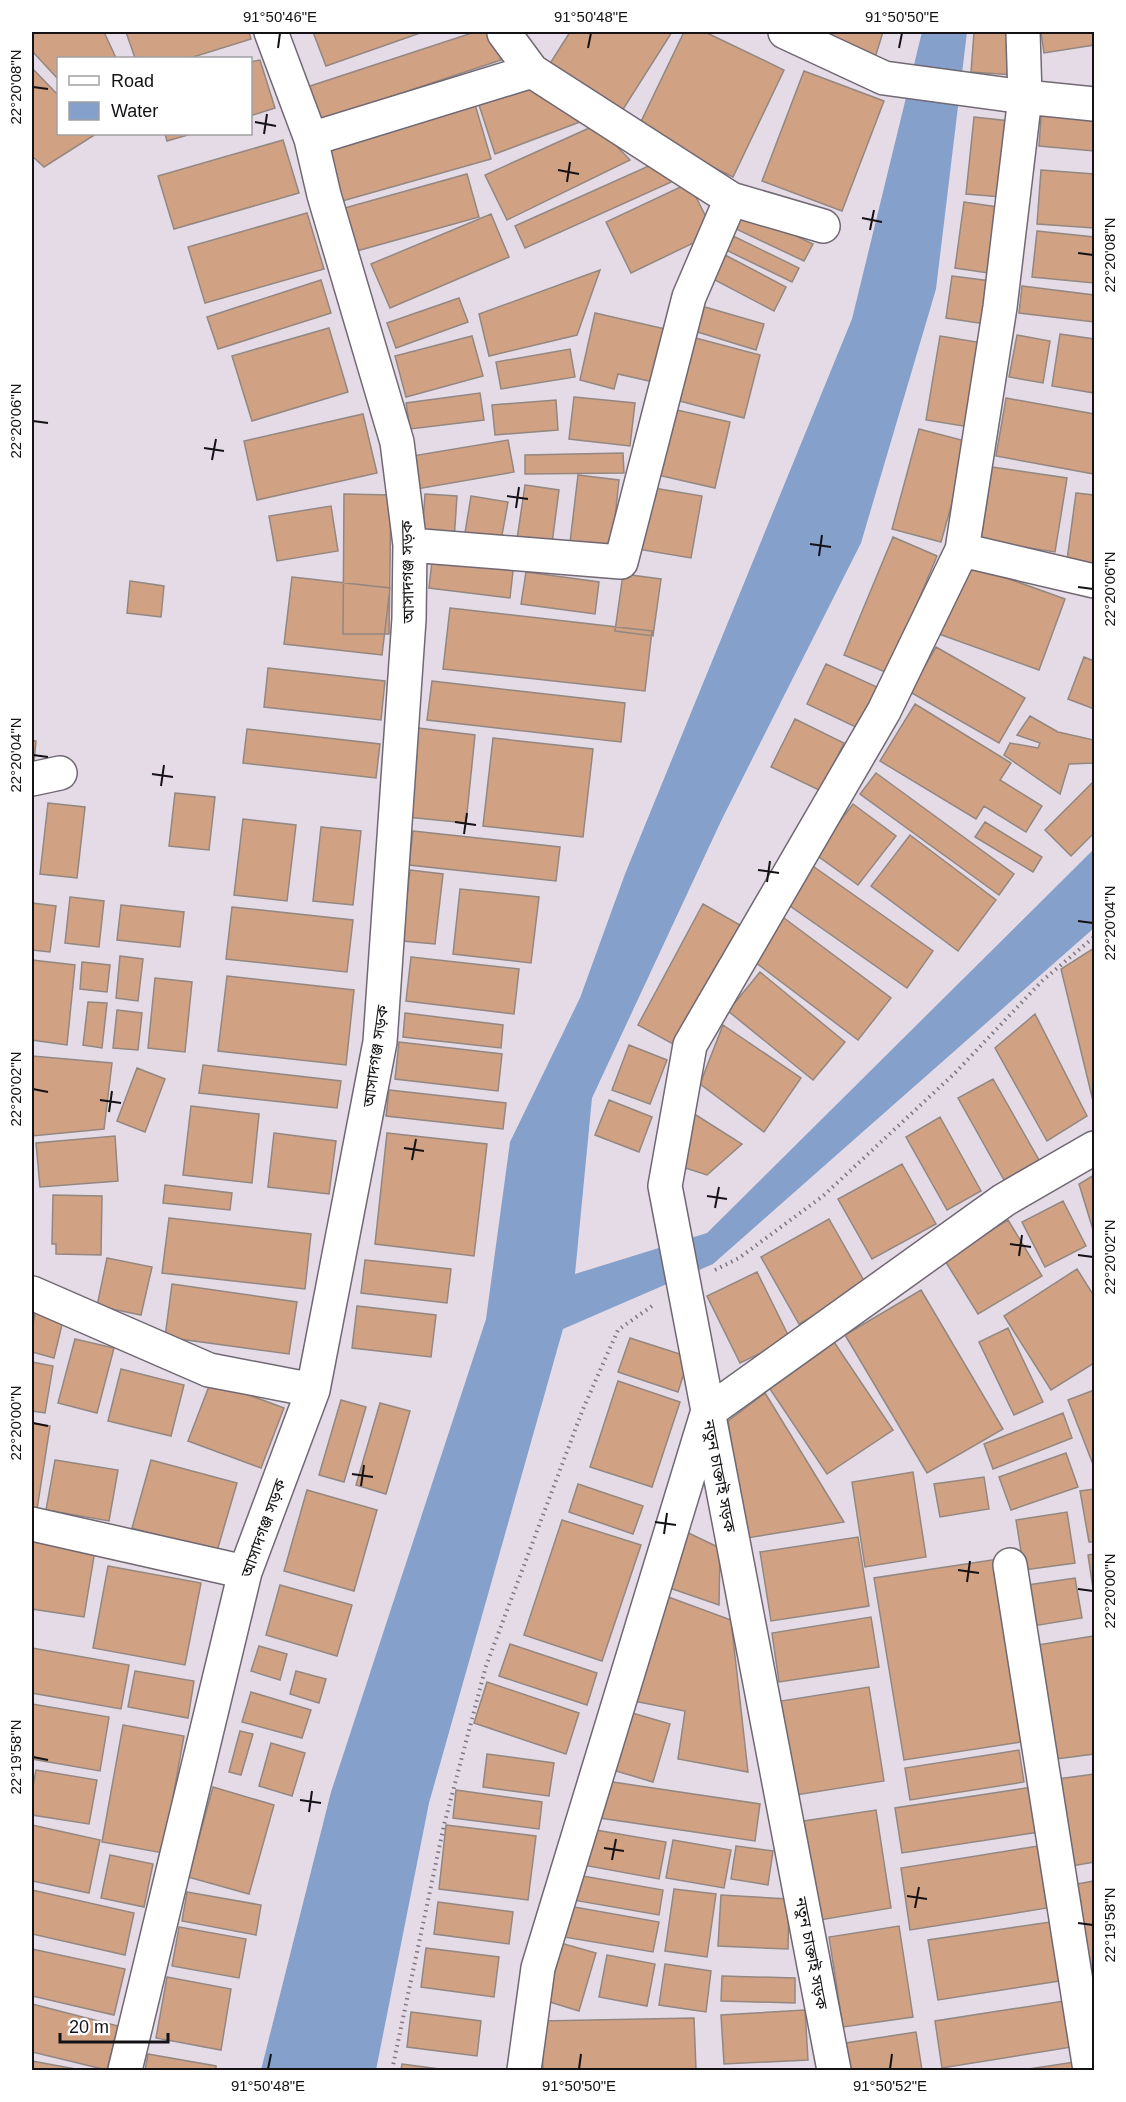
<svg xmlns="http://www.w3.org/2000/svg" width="1126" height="2102" font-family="Helvetica,'Noto Sans Bengali',sans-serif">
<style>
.water{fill:#85a0cb}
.building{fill:#d1a184;stroke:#938780;stroke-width:1.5}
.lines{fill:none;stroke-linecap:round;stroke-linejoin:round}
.minor-casing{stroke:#706872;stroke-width:36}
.path{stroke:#7e7880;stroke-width:4;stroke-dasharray:1.5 4.5;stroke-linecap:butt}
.minor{stroke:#fff;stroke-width:33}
.ticks{fill:none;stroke:#151216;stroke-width:2}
.labels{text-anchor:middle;stroke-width:4.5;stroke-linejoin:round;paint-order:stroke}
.street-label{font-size:16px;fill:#151216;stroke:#fff}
.neatline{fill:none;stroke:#151216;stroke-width:2}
.ticks-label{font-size:15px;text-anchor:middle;fill:#151216}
</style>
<rect width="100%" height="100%" fill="#e4dbe7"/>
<path class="water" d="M922,32h45l-31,257 -75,254 -139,276 -130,279 -17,176 132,-41 387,-384v79l-381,336 -150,65 -134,474 -53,267h-115l70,-278 155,-473 24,-177 70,-144 45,-124 227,-555z"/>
<path class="building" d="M32,32h72l12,26h-58v21l-26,-28z
M126,32h123l2,7 -61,19h-55z
M313,32h110l-97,34z
M475,32h16l10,28 -183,61 -11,-34z
M570,32h102l-50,79 -73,-46z
M684,32h21l79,38 -51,107 -96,-47z
M833,32h50l-9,29 -46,-15z
M974,32h43l-3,43 -43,-3z
M1041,32h53v13l-50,8z
M260,60l15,48 -25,8v-54z
M32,68l26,27v39h38l-52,33 -12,-11z
M804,71l80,30 -42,110 -80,-30z
M542,86l51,31 -98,37 -16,-49z
M474,101l17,58 -156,44 -17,-58z
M1042,104l52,5v42l-55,-5z
M974,117l36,4 -8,76 -36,-3z
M596,125l34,35 -123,60 -22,-45z
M165,134h26l-24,7z
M283,140l16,53 -125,36 -16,-53z
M653,164l25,15 -153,69 -10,-22z
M1041,170l53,4v54l-57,-4z
M467,174l12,43 -126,35 -12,-43z
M689,183l25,50 -83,40 -25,-51z
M964,202l40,6 -9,66 -40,-6z
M742,210l71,34 -9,17 -70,-33z
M307,213l17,56 -119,34 -17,-56z
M491,214l18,43 -119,51 -19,-44z
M1037,231l57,6v46l-62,-6z
M733,236l66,32 -7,14 -66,-32z
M725,255l61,32 -12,24 -61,-32z
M600,270l-23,65 -88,21 -10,-42z
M952,276l39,5 -6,43 -39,-6z
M321,280l10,33 -113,36 -11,-32z
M1022,286l72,9v27l-75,-9z
M459,298l9,24 -72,26 -9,-25z
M698,305l66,19 -8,26 -65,-20z
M595,313l75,17 -12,53 -40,-9 -4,15 -34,-9z
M329,328l19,64 -96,29 -20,-65z
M1060,334l34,5v54l-42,-7z
M1017,335l33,6 -7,42 -34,-6z
M472,336l11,40 -77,21 -11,-41z
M688,336l72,19 -16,63 -72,-19z
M940,336l43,7 -14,84 -43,-7z
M570,349l5,28 -74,12 -5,-27z
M480,393l4,27 -74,9 -4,-26z
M574,397l61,6 -5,43 -61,-7z
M1006,398l88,16v60l-98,-18z
M556,400l2,30 -63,5 -3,-30z
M668,408l62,14 -15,66 -62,-14z
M363,414l14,59 -120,27 -13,-59z
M919,429l50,13 -28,100 -49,-13z
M508,440l6,32 -97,17 -5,-33z
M623,453l1,20 -99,1v-19z
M992,467l75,11 -12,74 -74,-12z
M578,475l41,5 -8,75 -42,-4z
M525,485l34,5 -8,61 -35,-5z
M648,487l54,9 -11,62 -54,-9z
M1076,493l18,2v69l-27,-4z
M344,494l47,1 -2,139h-46z
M425,494l32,2 -3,45 -32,-2z
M471,496l37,6 -8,44 -36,-7z
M331,506l7,45 -61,10 -8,-45z
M893,537l44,19 -49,117 -44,-18z
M433,552l81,10 -4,36 -81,-10z
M965,563l100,36 -26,71 -100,-36z
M526,572l73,10 -4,32 -74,-10z
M623,574l38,5 -8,57 -38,-5z
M292,577l98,11 -8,67 -98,-11z
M130,581l34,5 -3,31 -34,-4z
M450,608l202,23 -7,60 -202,-22z
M936,647l89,51 -26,45 -89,-51z
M1084,657l10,4v48l-26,-10z
M826,664l51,23 -19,41 -51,-24z
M268,668l117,13 -4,39 -117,-13z
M432,681l193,22 -4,39 -194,-22z
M915,704l96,59 -11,17 42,26 -16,26 -42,-26 -8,13 -96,-58z
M1030,716l28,16 36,8v23l-25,1 -9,30 -56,-39 6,-12 28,5 2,-5 -23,-8z
M795,719l49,24 -23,48 -50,-24z
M418,728l57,7 -9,88 -59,-6z
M247,729l133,15 -4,34 -133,-15z
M493,738l100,11 -10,88 -100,-11z
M32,740l4,1 -3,31h-1z
M876,773l138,101 -15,21 -139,-101z
M1094,781v52l-23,23 -26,-26z
M175,793l40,4 -6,53 -40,-4z
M48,803l37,4 -8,71 -37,-4z
M853,804l43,32 -38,49 -43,-31z
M243,819l53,6 -9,76 -53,-6z
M985,822l57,35 -9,15 -58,-35z
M321,827l40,4 -8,74 -40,-4z
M413,831l147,16 -4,34 -147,-16z
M910,835l86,65 -38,51 -87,-65z
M810,864l123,87 -26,37 -124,-87z
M410,870l33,4 -8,70 -33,-3z
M460,889l79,8 -8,66 -78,-9z
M70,897l34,4 -5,46 -34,-4z
M32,903l24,3 -6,46 -18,-2z
M703,904l37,21 -65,120 -37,-20z
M121,905l63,7 -4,35 -63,-7z
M232,907l121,13 -6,52 -121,-13z
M780,915l111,83 -33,42 -111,-84z
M1094,948v157l-33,-136z
M120,956l23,3 -5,42 -22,-3z
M411,957l108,12 -5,45 -108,-13z
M32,960l43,5 -8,80 -35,-5z
M82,962l28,3 -3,27 -27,-3z
M760,972l85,70 -32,38 -85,-69z
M227,976l127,14 -8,75 -128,-14z
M155,978l37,4 -7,70 -37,-4z
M88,1002l19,1 -5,45 -19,-3z
M117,1010l25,3 -4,37 -25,-2z
M405,1013l98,12 -2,23 -98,-11z
M1035,1014l52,102 -40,25 -52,-93z
M723,1025l78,53 -37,54 -64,-48z
M399,1042l103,12 -4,37 -103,-12z
M629,1045l38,15 -17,44 -38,-14z
M32,1056l80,7 -8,66 -72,7z
M203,1065l138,16 -4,27 -138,-15z
M137,1068l28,11 -20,53 -28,-11z
M993,1079l46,81 -35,20 -46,-82z
M389,1090l117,13 -3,26 -117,-13z
M609,1100l43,17 -13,35 -44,-17z
M191,1106l68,8 -7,69 -69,-8z
M688,1110l54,34 -35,31 -28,-9z
M940,1117l41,74 -34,19 -41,-73z
M274,1133l62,8 -7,53 -61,-7z
M387,1133l100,11 -13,112 -99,-12z
M115,1136l3,45 -78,6 -4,-44z
M902,1164l34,60 -64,35 -34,-60z
M1094,1175v58l-15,-49z
M165,1185l67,8 -2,17 -67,-7z
M53,1195l49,1 -1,59 -45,-1v-10h-4z
M1063,1201l23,45 -41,21 -23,-45z
M169,1218l142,16 -6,55 -143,-16z
M829,1219l38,67 -68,38 -38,-67z
M1008,1220l34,56 -64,38 -34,-55z
M107,1258l45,9 -11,48 -44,-9z
M365,1260l86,9 -4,34 -86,-10z
M1077,1269l17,27v67l-43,27 -47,-74z
M757,1272l33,67 -50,24 -33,-67z
M172,1284l125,18 -8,52 -124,-17z
M921,1290l82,139 -76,44 -82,-138z
M37,1305l28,7 -11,46 -22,-6v-24z
M357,1306l79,9 -5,42 -79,-9z
M1008,1328l35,74 -29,13 -35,-73z
M630,1338l59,19 -11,35 -60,-20z
M75,1339l39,9 -17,65 -39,-10z
M834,1342l59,88 -66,44 -59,-88z
M32,1362l21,4 -8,47 -13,-2z
M121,1369l63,16 -13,51 -63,-15z
M211,1381l73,27 -23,60 -73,-27z
M618,1381l62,21 -28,85 -62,-20z
M1094,1390v77l-26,-67z
M765,1393l79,129 -97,16 -19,-117z
M341,1400l25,7 -22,75 -25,-7z
M380,1403l30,8 -24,83 -30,-9z
M1063,1413l9,25 -79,31 -9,-25z
M32,1423l18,3 -14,90h-4z
M1066,1453l12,34 -67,23 -12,-33z
M55,1460l63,10 -9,51 -63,-11z
M151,1460l86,23 -20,68 -85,-23z
M913,1472l13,85 -61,10 -13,-85z
M984,1477l5,32 -49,8 -6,-33z
M578,1484l65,22 -10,28 -64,-22z
M1094,1489v53h-5l-9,-51z
M307,1490l70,20 -23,81 -70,-20z
M1067,1512l8,51 -51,7 -8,-50z
M562,1520l79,25 -39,116 -78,-26z
M678,1528l42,20 -1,57 -61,-21z
M858,1537l11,69 -98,15 -11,-69z
M32,1540l63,10 -11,67 -52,-8z
M1094,1554v41l-6,-40z
M998,1559l29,182 -123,19 -30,-182z
M108,1566l93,17 -16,82 -92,-17z
M1075,1578l7,40 -55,9 -6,-41z
M280,1585l72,20 -15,51 -71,-21z
M663,1595l68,25 17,152 -70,-13 7,-48 -57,-11z
M871,1617l8,50 -100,15 -7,-49z
M1094,1636v118l-45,6 -18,-114z
M510,1644l87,29 -10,32 -88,-29z
M259,1646l28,8 -7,26 -29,-9z
M32,1648l97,17 -8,44 -89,-16z
M135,1671l59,10 -6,37 -60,-11z
M296,1671l30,8 -7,24 -29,-9z
M487,1682l92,31 -13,41 -92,-31z
M869,1687l15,94 -88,14 -15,-94z
M251,1692l60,18 -9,28 -60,-16z
M32,1704l77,13 -9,54 -68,-12z
M622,1710l48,14 -17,58 -47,-14z
M123,1725l61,11 -21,117 -61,-11z
M240,1731l13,3 -12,41 -12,-3z
M271,1743l34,10 -13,43 -33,-10z
M1019,1750l5,32 -114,18 -5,-32z
M487,1754l67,9 -5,33 -66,-9z
M36,1770l61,10 -8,44 -57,-9v-23z
M1094,1774v88l-22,4 -14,-87z
M606,1781l154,23 -5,37 -155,-23z
M213,1787l61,18 -25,89 -61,-17z
M1032,1787l7,45 -137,21 -7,-45z
M456,1790l86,12 -3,27 -86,-11z
M876,1810l15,98 -71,12 -16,-99z
M32,1825l68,15 -11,53 -57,-12z
M446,1825l90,11 -8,64 -89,-11z
M590,1829l76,13 -7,37 -76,-14z
M673,1840l58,10 -7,38 -58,-10z
M736,1846l37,5 -5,34 -37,-6z
M1038,1846l9,62 -137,22 -9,-62z
M110,1855l43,9 -9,43 -43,-9z
M577,1875l86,15 -4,25 -86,-15z
M1094,1881v86l-10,2 -13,-84z
M674,1889l42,5 -9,63 -42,-6z
M32,1890l102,23 -9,42 -93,-21z
M187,1892l74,13 -5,30 -74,-14z
M721,1895l68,4 -1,50 -70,-3z
M438,1902l75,10 -4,32 -75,-10z
M563,1905l96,17 -6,30 -95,-16z
M1050,1922l9,59 -121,19 -10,-60z
M899,1926l14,91 -70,10 -14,-90z
M179,1927l67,12 -7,39 -67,-12z
M557,1942l39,11 -17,58 -39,-12z
M426,1948l73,9 -5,40 -73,-10z
M32,1949l93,20 -11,46 -82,-19z
M607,1955l48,9 -8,42 -48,-9z
M665,1964l46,7 -5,41 -47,-7z
M722,1976l73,2v25l-74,-2z
M167,1977l64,12 -10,61 -65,-12z
M1070,2000l8,46 -136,22 -7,-47z
M32,2004l86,22 -11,44 -75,-18z
M805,2010l3,50 -84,4 -3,-49z
M411,2012l70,9 -4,35 -70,-9z
M694,2018l2,52h-153l-2,-49z
M916,2032l6,38h-72l-4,-27z
M148,2054l68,12v4h-71z
M32,2061l49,9h-49z
M1081,2061l1,9h-60z
M402,2064l45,6h-46z"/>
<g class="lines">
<defs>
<path id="minor" d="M506,32l-2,1 28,38 199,128 92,27
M785,32l99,46 141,19 -2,-65
M311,139l221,-68
M410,545l211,17 68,-265 42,-98
M962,550l132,31
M32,779l28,-6
M32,1293l177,77 104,20
M708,1412l296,-212 90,-52
M32,1524l213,48
M1010,1565l80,505
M125,2070l120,-498 68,-182 67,-348 29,-423 1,-74 -13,-103 -73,-247 -13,-56 -40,-107
M524,2070l14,-102 168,-551
M834,2070l-169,-884 25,-141 194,-334 78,-161 38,-243 25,-210 69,7"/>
</defs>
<use href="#minor" class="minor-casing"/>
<path class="path" d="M715,1270l24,-12 84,-62 132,-123 87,-92 52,-44
M392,2070l52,-245 42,-159 97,-257 35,-79 34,-24"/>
<use href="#minor" class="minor"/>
</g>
<path class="ticks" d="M278,48l2,-15M588,48l3,-15M899,48l3,-15M33,87l15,2M255,122l21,4M264,134l3,-20M558,170l21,4M567,182l3,-20M862,218l20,4M870,230l4,-20M1078,253l15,2M33,421l15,2M204,448l20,3M212,460l4,-21M507,496l21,3M516,508l3,-21M810,544l21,3M819,556l3,-21M1078,587l15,2M33,755l15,2M152,774l21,3M161,786l3,-21M455,822l21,3M464,834l3,-21M758,870l21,3M767,882l3,-21M1078,921l15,2M33,1089l15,3M100,1100l21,3M109,1112l3,-21M404,1148l20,3M412,1160l4,-21M707,1196l20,3M715,1208l4,-21M1010,1244l21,3M1078,1255l15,2M1019,1256l3,-21M33,1423l15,3M352,1474l21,3M361,1486l3,-21M655,1522l21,3M664,1534l3,-21M958,1570l21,3M967,1582l3,-21M1078,1589l15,2M33,1757l15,3M300,1800l21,3M309,1812l3,-21M604,1848l20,3M612,1860l4,-21M907,1896l20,3M915,1908l4,-21M1078,1923l15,2M268,2069l3,-15M579,2069l2,-15M890,2069l2,-15"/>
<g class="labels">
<g class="street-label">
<text transform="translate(407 572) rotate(-91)" y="6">আসাদগঞ্জ সড়ক</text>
<text transform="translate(375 1056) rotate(-82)" y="6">আসাদগঞ্জ সড়ক</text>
<text transform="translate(720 1476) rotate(79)" y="6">নতুন চাক্তাই সড়ক</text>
<text transform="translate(263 1528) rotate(-70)" y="6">আসাদগঞ্জ সড়ক</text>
<text transform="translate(812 1953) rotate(79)" y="6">নতুন চাক্তাই সড়ক</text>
</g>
</g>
<rect width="1126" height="2102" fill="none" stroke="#ffffff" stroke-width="66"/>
<rect x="57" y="57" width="195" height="78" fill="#ffffff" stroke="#a1a0a2" stroke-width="1.5"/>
<rect x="69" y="76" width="30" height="9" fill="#ffffff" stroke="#a1a0a2" stroke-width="1.5"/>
<text x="111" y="87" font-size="18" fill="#151216">Road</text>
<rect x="69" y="102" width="30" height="18" fill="#85a0cb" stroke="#a1a0a2" stroke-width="1.5"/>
<text x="111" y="117" font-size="18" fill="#151216">Water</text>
<path d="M60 2033v9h108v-9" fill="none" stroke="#151216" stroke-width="3"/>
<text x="69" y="2033" font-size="18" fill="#151216" stroke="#ffffff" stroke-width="4.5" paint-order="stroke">20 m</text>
<rect x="33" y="33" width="1060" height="2036" class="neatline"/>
<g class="ticks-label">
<text x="280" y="22">91°50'46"E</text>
<text x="591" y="22">91°50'48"E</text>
<text x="902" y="22">91°50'50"E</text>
<text transform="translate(16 87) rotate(-90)" y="5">22°20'08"N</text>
<text transform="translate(1110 255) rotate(-90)" y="5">22°20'08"N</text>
<text transform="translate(16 421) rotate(-90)" y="5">22°20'06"N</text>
<text transform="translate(1110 589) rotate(-90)" y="5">22°20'06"N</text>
<text transform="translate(16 755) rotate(-90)" y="5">22°20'04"N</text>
<text transform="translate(1110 923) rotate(-90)" y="5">22°20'04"N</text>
<text transform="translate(16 1089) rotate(-90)" y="5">22°20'02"N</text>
<text transform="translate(1110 1257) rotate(-90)" y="5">22°20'02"N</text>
<text transform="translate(16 1423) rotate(-90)" y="5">22°20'00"N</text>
<text transform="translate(1110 1591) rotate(-90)" y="5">22°20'00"N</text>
<text transform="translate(16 1757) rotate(-90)" y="5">22°19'58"N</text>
<text transform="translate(1110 1925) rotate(-90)" y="5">22°19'58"N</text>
<text x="268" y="2091">91°50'48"E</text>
<text x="579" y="2091">91°50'50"E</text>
<text x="890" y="2091">91°50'52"E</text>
</g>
</svg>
